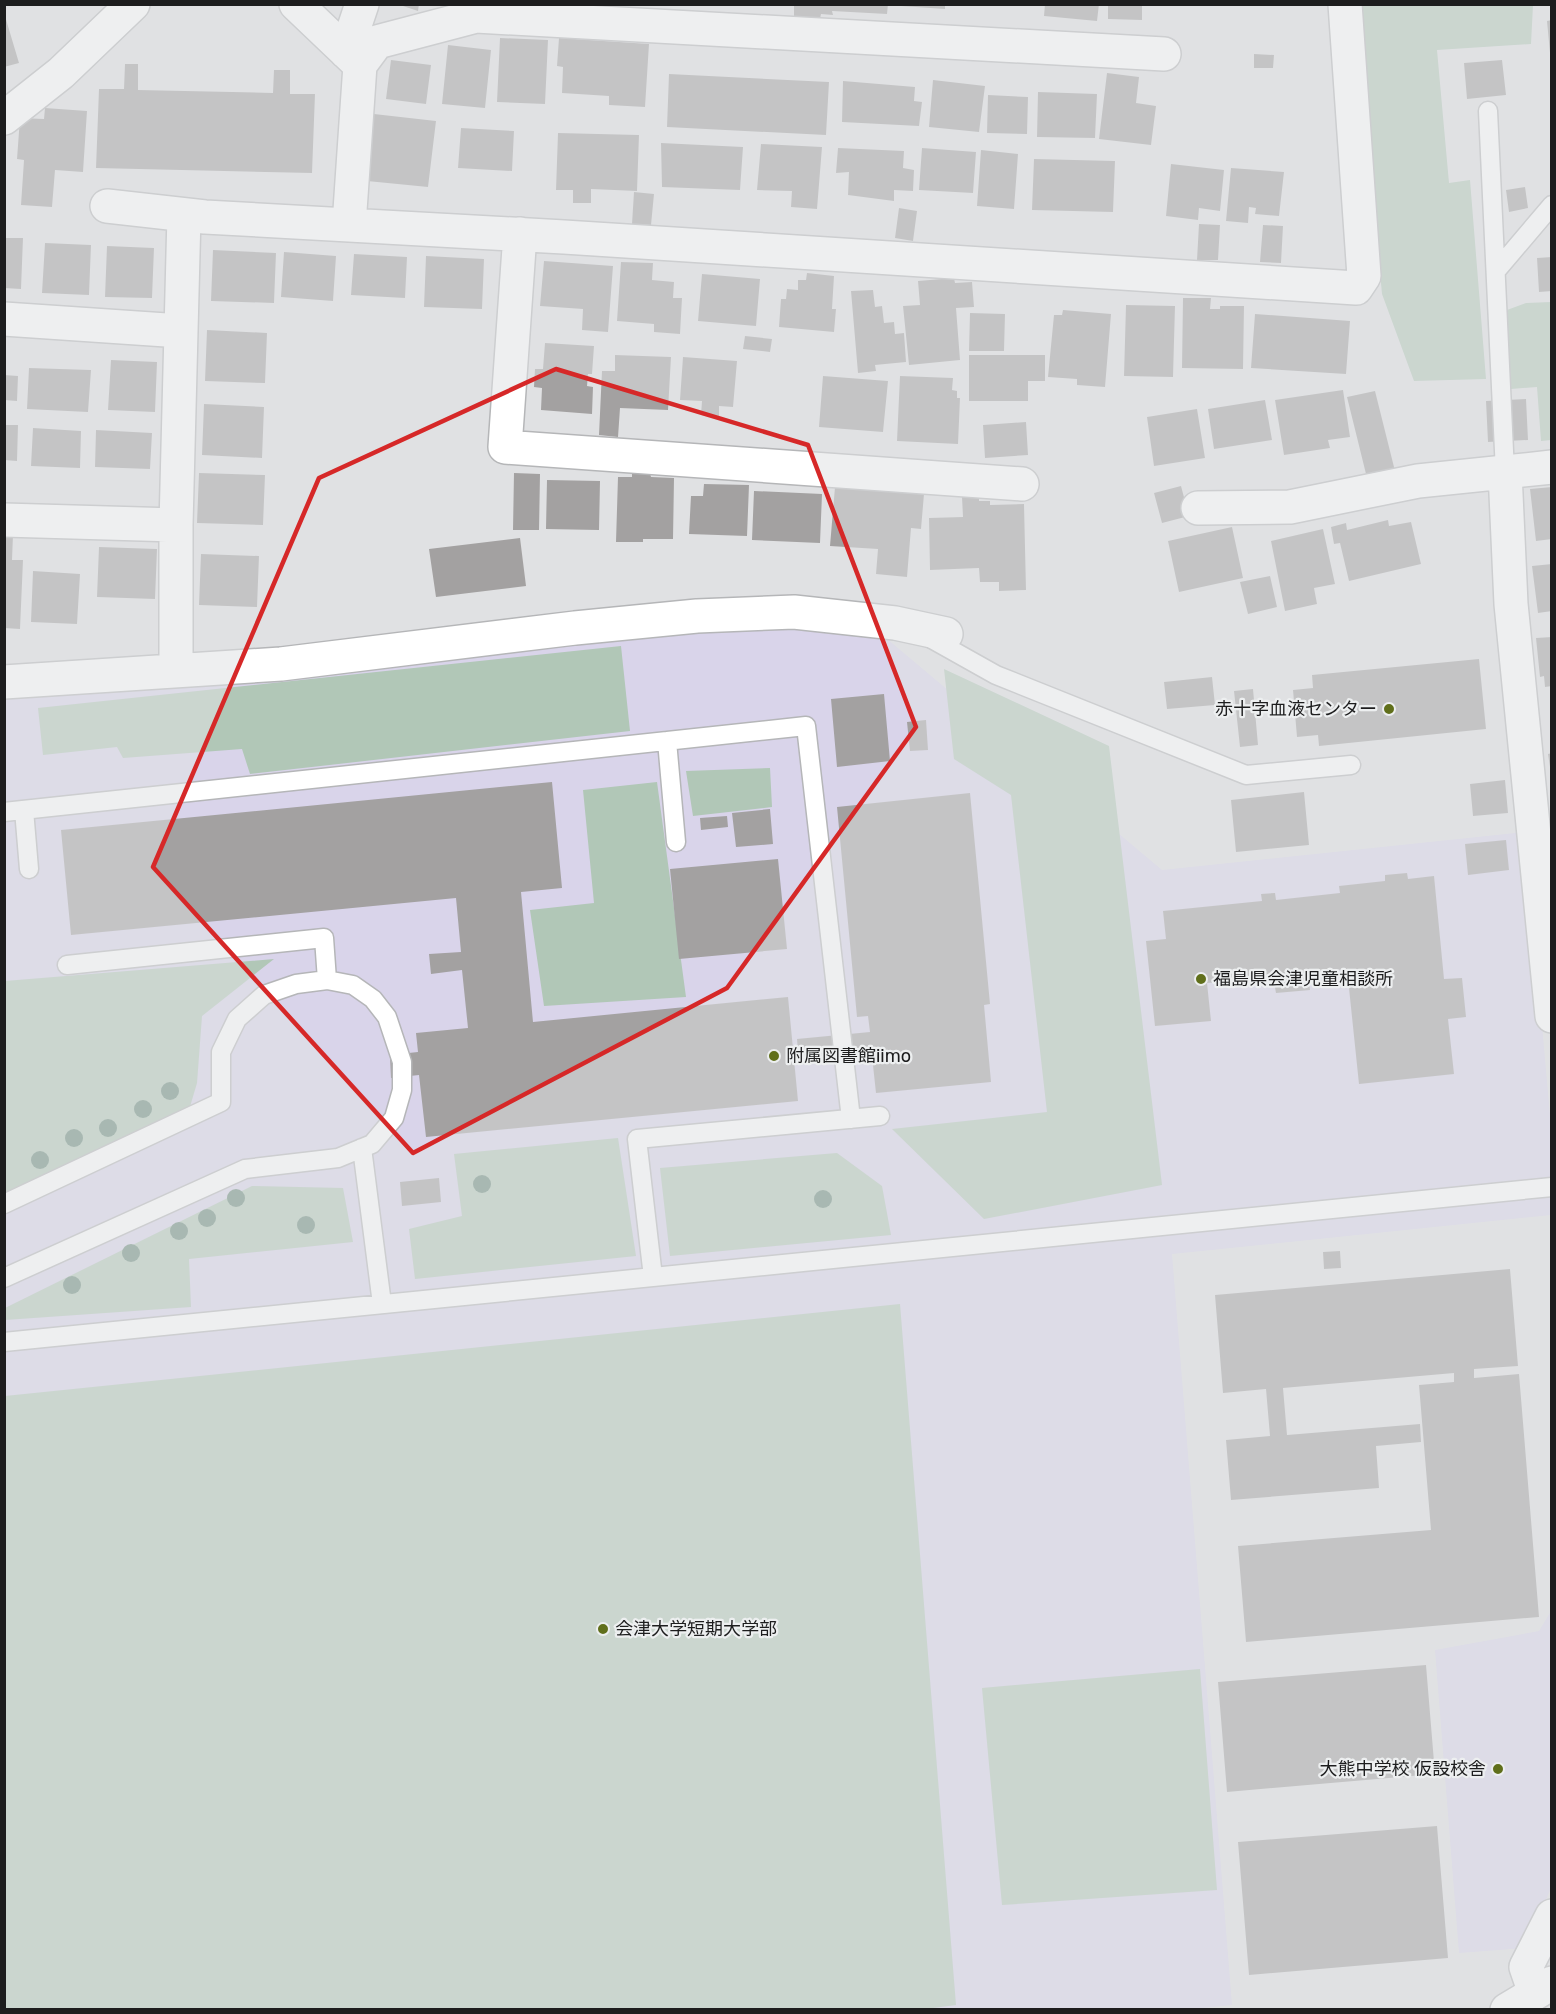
<svg xmlns="http://www.w3.org/2000/svg" width="1556" height="2014" font-family="Rubik,'Noto Sans JP',sans-serif">
<style>
.education{fill:#d9d4ea}
.green{fill:#b1c7b7}
.building{fill:#a3a1a1}
.lines{fill:none;stroke-linecap:round;stroke-linejoin:round}
.service-casing{stroke:#b5b6b8;stroke-width:21}
.minor-casing{stroke:#b5b6b8;stroke-width:36}
.service{stroke:#fff;stroke-width:18}
.minor{stroke:#fff;stroke-width:33}
.tree{fill:#658676}
.marked{fill:none;stroke:#d62828;stroke-width:4.5;stroke-linejoin:round}
.poi-dot{fill:#606f1b;stroke:#edeff0;stroke-width:2}
.labels{text-anchor:middle;stroke-width:4.5;stroke-linejoin:round;paint-order:stroke}
.poi-label{font-size:18px;fill:#1d1d1e;stroke:#edeff0;text-anchor:start}
</style>
<rect width="100%" height="100%" fill="#e0e1e3"/>
<path class="education" d="M787,629l99,9 276,232 363,-38 26,295v88l-379,39 60,751 -48,5h-1179v-1318l656,-61z
M1551,1611v277l-26,60 -66,5 -24,-303 104,-19z"/>
<path class="green" d="M1356,5h177l-2,39 -94,6 12,133 21,-3 16,199 -72,2 -32,-87z
M1551,302v138l-10,1 -4,-54 -26,2 -4,-79 19,-7z
M621,646l9,85 -380,43 -8,-25 -119,9 -6,-11 -74,8 -5,-47z
M944,669l165,77 53,439 -178,34 -92,-90 155,-17 -36,-317 -57,-36z
M770,768l2,39 -79,9 -7,-45z
M657,782l29,215 -142,9 -14,-96 64,-7 -11,-113z
M274,959l-72,57 -5,67 -8,27 -184,85v-214z
M618,1138l18,118 -221,23 -6,-50 53,-13 -8,-62z
M837,1153l45,33 9,49 -221,21 -10,-88z
M252,1186l91,2 10,54 -164,17 2,48 -186,13v-12z
M900,1304l56,701 -38,5 -913,-1v-613z
M1200,1669l17,221 -215,15 -20,-217z"/>
<path class="building" d="M397,4h22l-1,7z
M794,4h94l-1,10 -55,-3 1,4 -12,-1 -1,5 -26,-2z
M901,4h44v5l-44,-3z
M1045,4h54l-2,17 -53,-5z
M1108,4h34v16l-34,-1z
M5,16l14,47 -15,4v-50z
M1552,20v33h-2l-3,-32z
M500,38l48,2 -3,64 -48,-2z
M559,38l90,6 -4,63 -36,-2v-9l-47,-3 1,-26 -6,-1z
M448,45l43,5 -6,58 -43,-4z
M1254,54l20,1 -1,13h-19z
M391,60l40,5 -5,39 -40,-5z
M1502,60l4,35 -39,4 -3,-36z
M125,64h13v26l135,3 1,-23h16v24h25l-3,79 -216,-5 3,-79h25z
M1107,73l32,4 -3,26 20,3 -5,39 -52,-6z
M669,74l160,8 -3,53 -159,-8z
M933,80l52,6 -6,46 -50,-5z
M843,81l72,6 -1,14 8,1 -3,24 -77,-4z
M1038,92l59,2 -2,44 -58,-1z
M988,95l40,2 -1,37 -40,-1z
M45,108l42,3 -4,61 -28,-2 -3,37 -31,-2 3,-45 -7,-1 3,-41 24,1z
M374,114l62,7 -8,66 -61,-6z
M461,128l53,3 -2,40 -54,-3z
M558,133l81,2 -2,56 -46,-2v14h-18v-13h-17z
M661,143l82,4 -3,43 -78,-3z
M761,144l61,3 -5,62 -26,-2 1,-16 -35,-1z
M838,148l66,3 -1,17 11,2 -1,21 -19,-1v11l-46,-6 1,-23 -13,1z
M922,148l54,4 -3,41 -54,-3z
M981,150l37,4 -4,55 -37,-3z
M1034,159l81,2 -2,51 -81,-2z
M1171,164l53,6 -4,41 -21,-3 -1,12 -32,-4z
M1231,168l53,4 -5,44 -24,-2 1,-6 -7,-1 -1,16 -22,-2z
M1525,187l3,21 -19,4 -3,-22z
M634,192l20,2 -3,31 -19,-1z
M899,208l18,3 -4,30 -18,-3z
M1199,224l21,1 -2,35h-21z
M1263,225l20,1 -2,37 -21,-1z
M4,238h19l-2,51 -17,-1z
M45,243l46,2 -2,50 -47,-2z
M107,246l47,2 -2,50 -47,-1z
M213,250l63,3 -2,50 -63,-2z
M284,252l52,4 -3,45 -52,-4z
M354,254l53,3 -2,41 -54,-3z
M426,256l58,3 -2,50 -58,-2z
M1552,257v34l-13,1 -2,-34z
M544,261l69,5 -5,66 -26,-2 1,-21 -43,-3z
M621,262l32,1 -1,17 22,2 -1,16h9l-2,36 -26,-2v-8l-37,-3z
M807,273l27,3 -2,33h4l-2,23 -55,-5 2,-28h5l1,-10 11,1v-10h8z
M702,274l58,5 -4,47 -58,-5z
M954,278l1,5 17,-1 2,25 -18,1 4,52 -51,5 -6,-59 17,-1 -2,-24z
M873,290l2,17 7,-1 2,17 10,-1 1,12 9,-1 2,29 -31,3 1,6 -18,2 -7,-82z
M1183,298h28l-1,11h10v-3h24l-1,63 -61,-1z
M1126,305l49,1 -2,71 -49,-1z
M1063,310l48,4 -6,73 -28,-2v-6l-29,-2 6,-62h8z
M970,313l35,1 -1,37h-35z
M1255,314l95,7 -4,53 -95,-6z
M207,330l60,3 -2,50 -60,-2z
M745,336l27,3 -2,13 -27,-3z
M545,343l49,3 -2,28h-4l-1,12 6,1 -1,27 -51,-4 1,-22 -8,-1 1,-18h8z
M615,355l56,2 -3,53 -48,-2 -2,29 -19,-2 3,-64h13z
M969,355h76v26h-17v20h-59z
M683,357l54,4 -4,46 -14,-1v10l-18,-1 1,-14 -22,-1z
M111,360l46,2 -2,50 -47,-2z
M29,368l62,2 -3,42 -61,-3z
M4,375l14,1 -1,25 -13,-1z
M823,376l65,5 -5,51 -64,-5z
M900,376l53,2 -1,12 5,1v7h3l-2,46 -61,-3z
M1343,390l7,47 -22,3 2,8 -46,7 -9,-55z
M1375,391l20,80 -28,7 -20,-81z
M1526,399l2,41 -40,2 -2,-41z
M1265,400l7,40 -58,9 -6,-40z
M204,404l60,3 -2,51 -60,-3z
M1197,409l8,49 -51,8 -7,-49z
M1026,422l2,33 -43,3 -2,-33z
M4,425h14l-1,36 -13,-1z
M33,428l48,3 -1,37 -49,-2z
M96,430l56,3 -2,36 -55,-2z
M199,473l66,2 -2,50 -66,-2z
M514,473l26,1 -1,56h-26z
M632,473h18l1,4 23,1 -1,61h-30v3h-27l2,-65h14z
M547,480l53,1 -1,49 -53,-1z
M704,484l45,1 -2,51 -58,-2 2,-38h12z
M1181,486l8,30 -27,7 -8,-30z
M835,487l89,7 -3,35 -10,-1 -4,49 -31,-3 2,-25 -48,-3z
M1552,487v52l-16,2 -6,-52z
M754,491l68,3 -2,49 -68,-3z
M979,496v5h11v4l34,-1 2,86 -27,1v-9h-19l-1,-14 -49,2 -1,-52 34,-1 -1,-20z
M1388,520l1,6 22,-4 10,42 -72,17 -9,-38 -6,1 -3,-17 15,-4 1,7z
M1232,527l11,51 -64,14 -11,-51z
M1323,529l12,55 -21,4 3,16 -32,7 -14,-70z
M4,535h9l-1,25h11l-3,69 -16,-1z
M520,538l6,48 -90,11 -7,-48z
M99,547l58,2 -2,50 -58,-2z
M201,554l58,2 -2,51 -58,-2z
M1552,564v47l-14,2 -6,-47z
M33,571l47,3 -3,50 -46,-2z
M1270,576l7,31 -29,7 -8,-32z
M1552,637v49l-7,1 -1,-11 -4,1 -4,-39z
M1479,659l7,70 -167,17 -1,-11 -21,2 -4,-47 20,-2 -1,-13z
M1212,677l3,28 -48,4 -3,-27z
M1253,689l5,56 -18,2 -6,-56z
M884,694l6,67 -53,6 -6,-68z
M926,720l2,30 -18,1 -3,-29z
M1552,753v14h-2l-2,-13z
M1505,780l3,33 -35,3 -3,-32z
M552,782l10,106 -41,4 12,130 255,-25 10,104 -372,36 -7,-62 -28,3 -1,-23 28,-3 -2,-19 52,-5 -6,-58 -31,4 -2,-20 32,-2 -5,-54 -385,37 -10,-105z
M1304,792l5,53 -73,7 -5,-52z
M970,793l20,211 -6,1 7,77 -115,11 -4,-37 -73,7 -2,-24 73,-7 -2,-16 -11,1 -20,-210z
M770,809l3,35 -37,3 -4,-34z
M727,816l1,11 -27,3 -1,-12z
M1506,840l3,30 -41,5 -3,-31z
M778,859l9,90 -108,10 -9,-90z
M1407,873l1,6 26,-3 10,103 18,-1 4,39 -18,2 6,55 -95,10 -12,-115 -39,4 2,17 -34,3 -2,-11 -18,1 -1,-4 -48,4 4,38 -56,5 -9,-85 20,-2 -3,-28 99,-10 -1,-7 14,-1 1,7 64,-7 -1,-7 46,-5v-6z
M439,1178l2,24 -39,4 -2,-24z
M1340,1251l1,17 -17,1 -1,-17z
M1510,1269l8,97 -44,3v9l45,-4 20,243 -293,25 -8,-96 193,-16 -12,-145 35,-3v-9l-171,15 4,47 133,-11 1,18 -45,4 3,42 -148,12 -5,-60 44,-4 -4,-47 -43,4 -8,-98z
M1426,1665l9,109 -208,18 -9,-110z
M1437,1826l11,132 -199,17 -11,-133z"/>
<g class="lines">
<defs>
<path id="service" d="M1488,111l17,361
M1496,271l56,-66
M930,638l66,37 250,100 105,-10
M667,741l9,101
M24,810l5,59
M4,812l802,-86 45,393
M67,965l257,-27 3,42
M362,1148l20,156
M4,1204l217,-102v-50l16,-33 27,-24 32,-11 31,-4 26,5 20,14 14,18 15,45v28l-8,28 -22,26 -34,14 -93,11 -241,109
M653,1277l-16,-138 243,-23
M4,1342l1548,-155"/>
<path id="minor" d="M296,4l64,61 -11,160
M346,52l16,-48
M360,65l17,-23 99,-26 688,38
M4,118l57,-45 72,-69
M107,206l98,11 359,20 792,51 8,-12 -19,-272
M520,234l-15,213 517,37
M4,319l177,12
M1505,472l47,-5
M1198,508l92,-1 128,-26 87,-9 6,132 41,412
M4,520l172,5
M176,670v-145l8,-310
M4,682l277,-18 294,-36 122,-12 97,-4 101,11 51,11
M1535,1993l-9,-26 26,-51
M1507,2010l45,-27"/>
</defs>
<use href="#service" class="service-casing"/>
<use href="#minor" class="minor-casing"/>
<use href="#service" class="service"/>
<use href="#minor" class="minor"/>
</g>
<g class="tree">
<circle cx="170" cy="1091" r="9"/>
<circle cx="143" cy="1109" r="9"/>
<circle cx="108" cy="1128" r="9"/>
<circle cx="74" cy="1138" r="9"/>
<circle cx="40" cy="1160" r="9"/>
<circle cx="482" cy="1184" r="9"/>
<circle cx="236" cy="1198" r="9"/>
<circle cx="823" cy="1199" r="9"/>
<circle cx="207" cy="1218" r="9"/>
<circle cx="306" cy="1225" r="9"/>
<circle cx="179" cy="1231" r="9"/>
<circle cx="131" cy="1253" r="9"/>
<circle cx="72" cy="1285" r="9"/>
</g>
<path d="M0 0H1556V2014H0ZM556,369l252,76 108,282 -189,261 -314,165 -260,-286 166,-389z" fill="#e0e1e3" fill-opacity=".55" fill-rule="evenodd"/>
<path class="marked" d="M556,369l252,76 108,282 -189,261 -314,165 -260,-286 166,-389z"/>
<g class="poi-dot">
<circle cx="1389" cy="709" r="6"/>
<circle cx="1201" cy="979" r="6"/>
<circle cx="774" cy="1056" r="6"/>
<circle cx="603" cy="1629" r="6"/>
<circle cx="1498" cy="1769" r="6"/>
</g>
<g class="labels">
<g class="poi-label">
<text x="1377" y="715" text-anchor="end">赤十字血液センター</text>
<text x="1213" y="985">福島県会津児童相談所</text>
<text x="786" y="1062">附属図書館iimo</text>
<text x="615" y="1635">会津大学短期大学部</text>
<text x="1486" y="1775" text-anchor="end">大熊中学校 仮設校舎</text>
</g>
</g>
<rect width="1556" height="2014" fill="none" stroke="#1d1d1e" stroke-width="12"/>
</svg>
